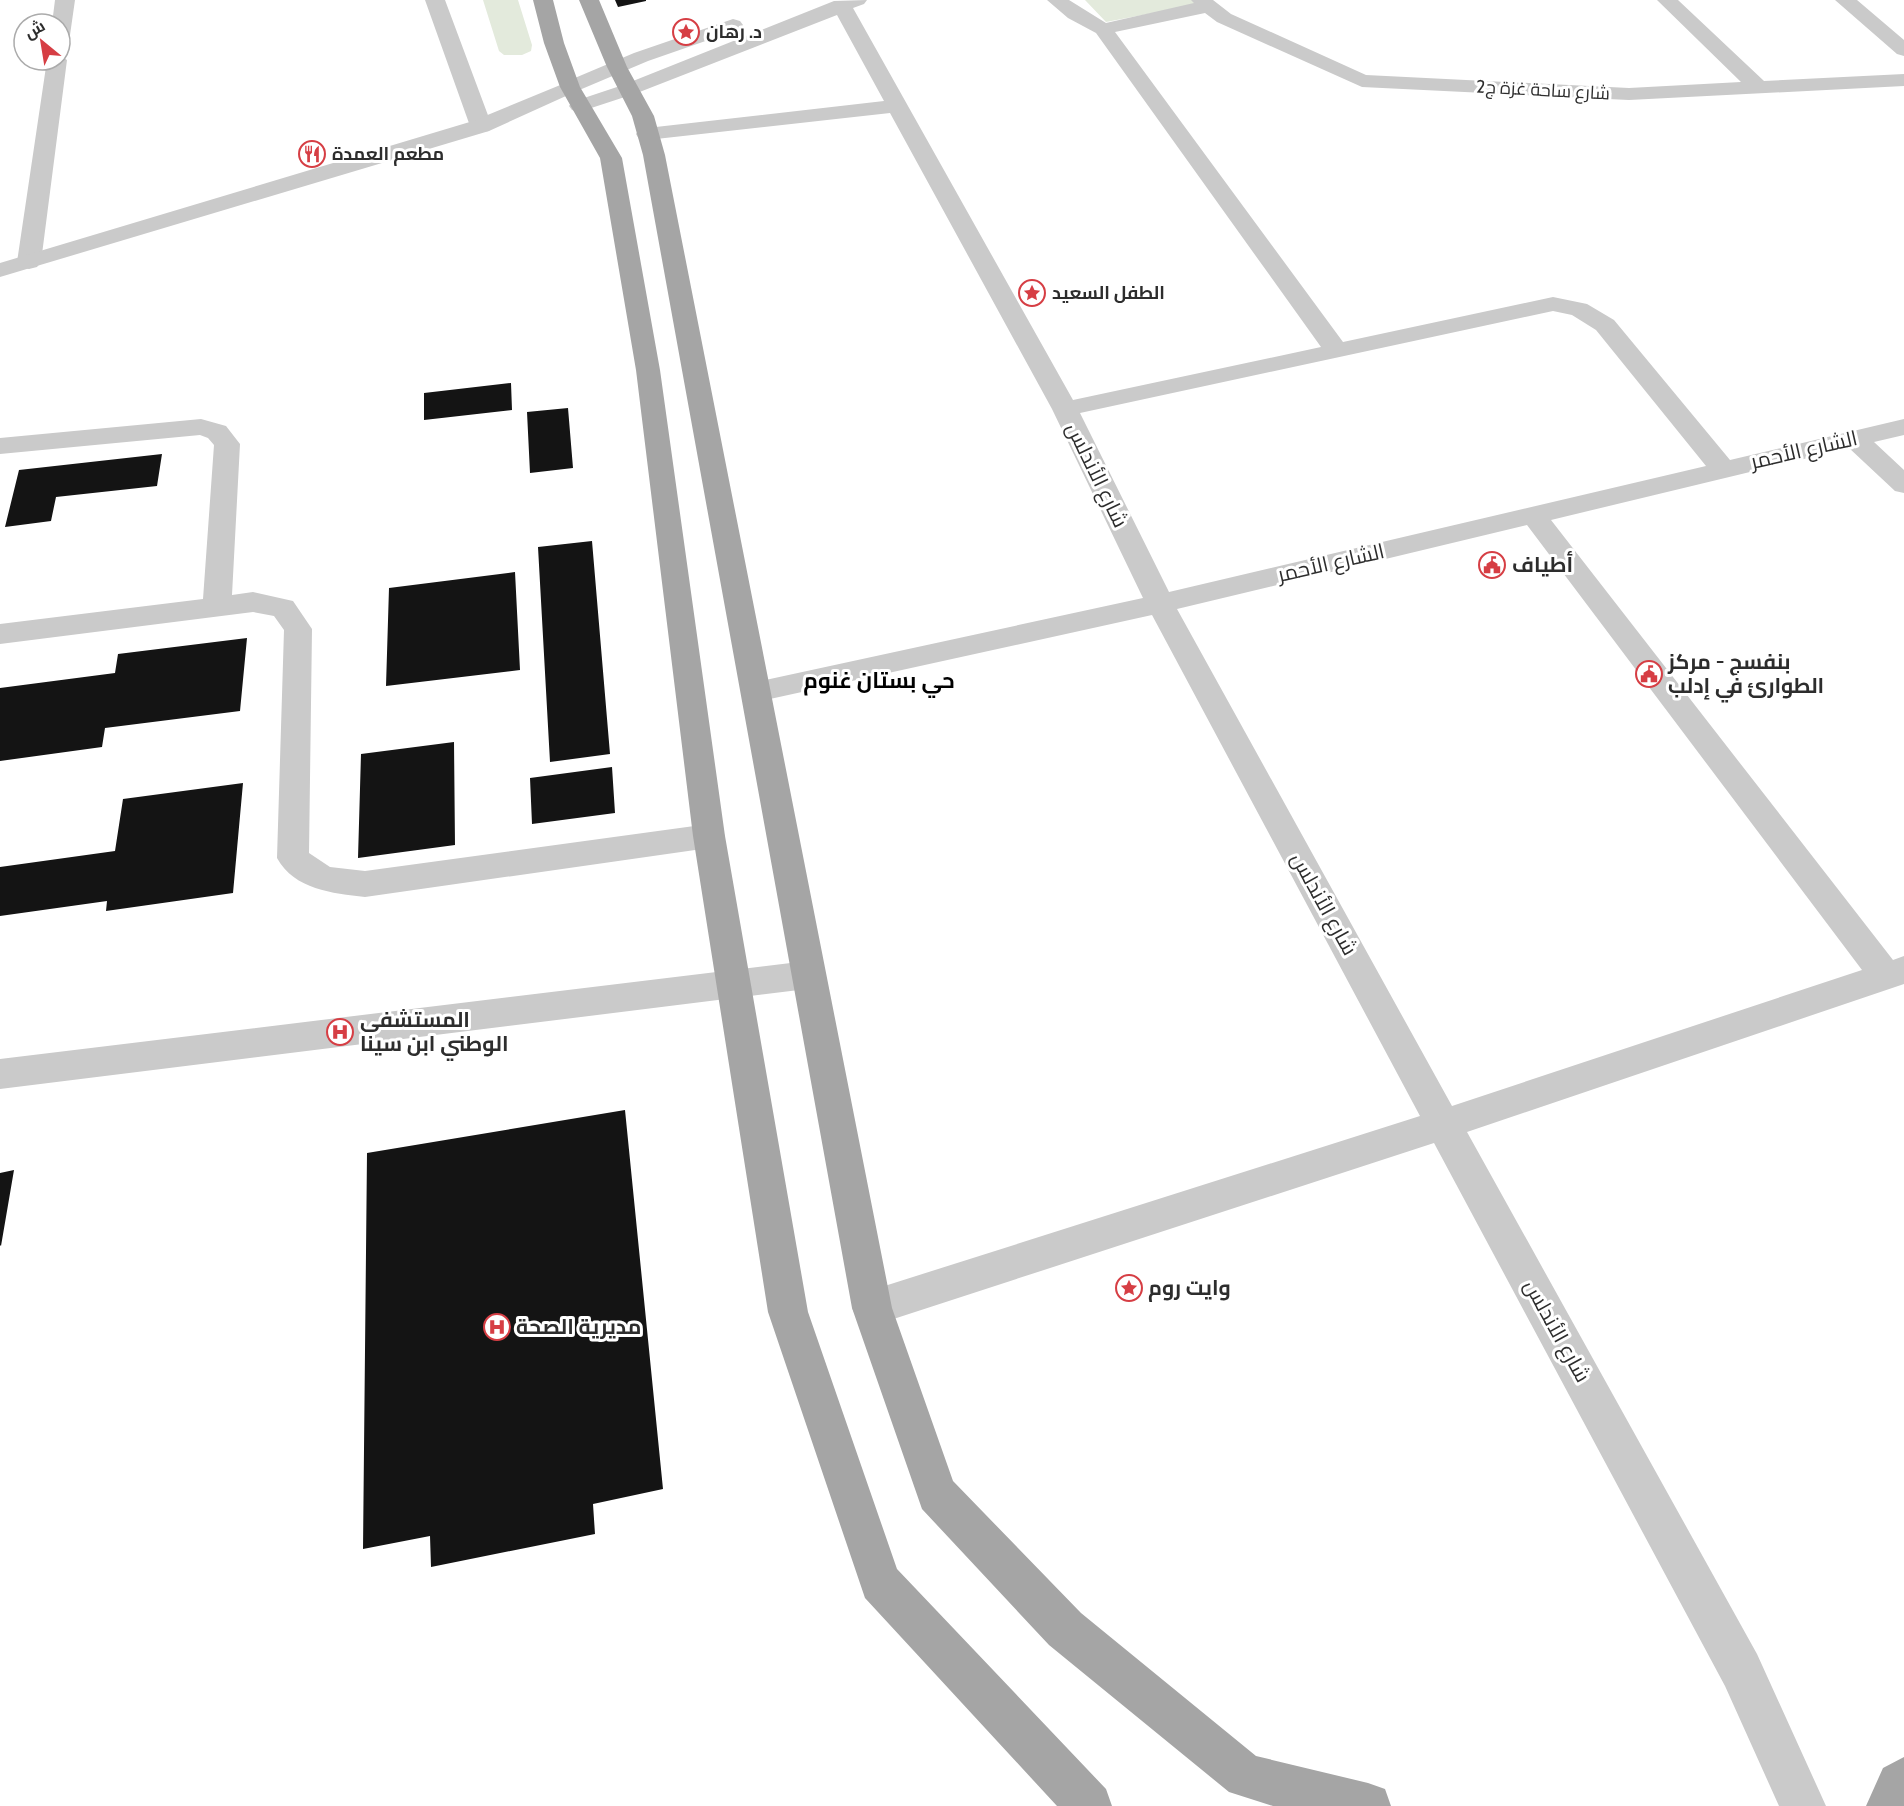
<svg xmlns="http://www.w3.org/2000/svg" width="1904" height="1806" font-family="Cabin,Cairo,sans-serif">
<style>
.green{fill:#e3eadc}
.building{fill:#141414}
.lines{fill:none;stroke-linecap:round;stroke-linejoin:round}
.minor{fill:#cacaca;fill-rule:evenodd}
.tertiary{fill:#cacaca;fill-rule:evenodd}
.primary{fill:#a5a5a5;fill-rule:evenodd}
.labels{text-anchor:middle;stroke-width:6;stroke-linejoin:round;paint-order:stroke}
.far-poi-label{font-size:18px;font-weight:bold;fill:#2d2d2d;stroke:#fff;text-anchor:start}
.far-street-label{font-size:18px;fill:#2d2d2d;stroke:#fff}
.street-label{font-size:21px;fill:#2d2d2d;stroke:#fff}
.poi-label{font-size:21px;font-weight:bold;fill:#2d2d2d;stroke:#fff;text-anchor:start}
.neighbourhood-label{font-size:22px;font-weight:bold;fill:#000;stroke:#fff}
</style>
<rect width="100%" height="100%" fill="#fff"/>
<path class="green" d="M483,0h35l14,45 -1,6 -9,4h-18l-5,-4z
M1085,0h110l5,4 -94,18z"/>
<path class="building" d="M615,0h31v1l-28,6z
M511,383l1,27 -88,10v-27z
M568,408l5,60 -43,5 -3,-61z
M162,454l-5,32 -101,11 -5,24 -46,6 14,-57z
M592,541l18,213 -60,8 -12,-215z
M515,572l5,98 -134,16 3,-98z
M247,638l-7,73 -135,17 -3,19 -102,14v-73l115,-15 3,-19z
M454,742l1,103 -97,13 3,-104z
M612,767l3,46 -83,11 -2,-46z
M243,783l-10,110 -127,18 1,-10 -107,15v-49l115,-16 8,-52z
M625,1110l38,379 -70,15 2,30 -164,33 -1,-31 -67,13 4,-396z
M14,1170l-13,76 -1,-1v-72z"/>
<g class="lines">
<path class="minor" d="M55,0h20l-5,35 -3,4 -7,2v-17h-8z
M425,0h20l47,126 -3,5 -8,1 -8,-1 -3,-5z
M867,0l-3,4 -11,4 220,392 248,-53 -225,-314 -28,-15 -21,-18h22l37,23 88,-20 -3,-3h22l18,14 135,61 263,13 112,-6 -84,-82h21l86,81 140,-7v12l-275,14 -267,-13 -145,-65 -12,-9 -90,19 228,310 210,-45 34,7 27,16 116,140 174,-41v16l-30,7 30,28v23l-9,-2 -46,-43 -298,72 342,440 11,-4v28l-437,148 290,522 69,152h-47l-54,-120 -291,-543 -562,183 -14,-5 -6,-13 6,-13 14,-5 548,-174 -268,-501 -396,87 -11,-3 -4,-7 4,-7 11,-3 387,-84 -91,-189 -162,-296 -243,27 -8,-1 -3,-5 3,-5 8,-1 237,-27 -47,-86 -200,78 -58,19 -7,-2 -3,-4 3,-4 51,-17 211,-84zM1553,311l19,4 24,15 110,136 -537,126 -89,-179zM1527,525l335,445 -410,136 -275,-497z
M1835,0h22l47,40v16l-7,-2z
M733,19l7,2 3,4 -3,4 -92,32 -71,30 -7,2 -7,-2 -3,-4 3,-4 71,-30z
M60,55l7,5 -26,202 -4,5 -8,2 -8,-2 -4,-5 30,-202h13z
M201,419l25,7 14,18 -8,151 21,-3 40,9 19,28 -3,224 21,14 35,4 344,-47 11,3 5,9 -5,9 -11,3 -344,49c-33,-4 -70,-7 -88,-39l7,-228 -10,-14 -21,-4 -253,32v-20l203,-25 11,-154 -6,-7 -8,-3 -200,19v-16z
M807,961l12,4 5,10 -5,10 -12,4 -807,100v-30z"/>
<path class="tertiary" d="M570,81l7,2 3,4 -3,4 -88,40 -489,146v-14l473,-142z"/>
<path class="primary" d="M533,0h20l11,43 16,44 42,71 38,212 65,466 83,476 89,257 209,220 6,17h-55l-192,-208 -97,-286 -75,-476 -57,-466 -36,-212 -40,-71 -16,-44z
M579,0h20l28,67 27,49 11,39 227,1153 61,173 128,132 175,143 112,27 17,6 6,17h-118l-44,-14 -180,-147 -127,-136 -70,-201 -209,-1153 -11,-39 -25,-49z
M1904,1757v49h-38l17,-38z"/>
</g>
<defs>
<symbol id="sight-ring" viewBox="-11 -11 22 22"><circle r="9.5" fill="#fff" stroke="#d63e44" stroke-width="1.5"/><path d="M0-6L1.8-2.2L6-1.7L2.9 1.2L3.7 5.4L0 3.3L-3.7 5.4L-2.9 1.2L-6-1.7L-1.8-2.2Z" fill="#d63e44"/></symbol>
<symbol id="restaurant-ring" viewBox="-11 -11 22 22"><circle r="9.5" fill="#fff" stroke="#d63e44" stroke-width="1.5"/><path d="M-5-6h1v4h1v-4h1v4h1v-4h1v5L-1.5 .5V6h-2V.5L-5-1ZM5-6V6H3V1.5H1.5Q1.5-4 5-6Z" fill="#d63e44"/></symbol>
<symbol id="civic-ring" viewBox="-11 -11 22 22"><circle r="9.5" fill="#fff" stroke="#d63e44" stroke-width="1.5"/><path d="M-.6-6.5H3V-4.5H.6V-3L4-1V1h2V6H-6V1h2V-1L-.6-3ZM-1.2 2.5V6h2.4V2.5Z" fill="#d63e44"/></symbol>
<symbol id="hospital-ring" viewBox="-11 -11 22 22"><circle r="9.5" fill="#fff" stroke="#d63e44" stroke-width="1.5"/><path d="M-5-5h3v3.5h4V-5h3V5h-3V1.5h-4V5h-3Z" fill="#d63e44"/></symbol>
</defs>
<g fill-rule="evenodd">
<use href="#sight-ring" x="671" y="17" width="30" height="30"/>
<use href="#restaurant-ring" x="297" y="139" width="30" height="30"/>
<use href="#sight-ring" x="1017" y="278" width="30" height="30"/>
<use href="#civic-ring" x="1477" y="550" width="30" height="30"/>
<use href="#civic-ring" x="1634" y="659" width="30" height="30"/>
<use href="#hospital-ring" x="325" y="1017" width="30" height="30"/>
<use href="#sight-ring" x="1114" y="1273" width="30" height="30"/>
<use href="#hospital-ring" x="482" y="1312" width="30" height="30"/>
</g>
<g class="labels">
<g class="far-poi-label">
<text x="706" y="38">د. رهان</text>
<text x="332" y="160">مطعم العمدة</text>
<text x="1052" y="299">الطفل السعيد</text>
</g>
<g class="far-street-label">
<text transform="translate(1543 90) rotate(3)" y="6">شارع ساحة غزة ج2</text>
</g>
<g class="street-label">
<text transform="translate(1804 450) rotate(-13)" y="7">الشارع الأحمر</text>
<text transform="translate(1097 475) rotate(64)" y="7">شارع الأندلس</text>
<text transform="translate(1331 563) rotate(-13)" y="7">الشارع الأحمر</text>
<text transform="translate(1324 904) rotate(61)" y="7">شارع الأندلس</text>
<text transform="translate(1557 1331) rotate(61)" y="7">شارع الأندلس</text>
</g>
<g class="poi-label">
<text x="1512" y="572">أطياف</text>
<text x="1668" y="669">بنفسج - مركز<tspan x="1668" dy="24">الطوارئ في إدلب</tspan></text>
<text x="360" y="1027">المستشفى<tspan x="360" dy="24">الوطني ابن سينا</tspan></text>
<text x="1148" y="1295">وايت روم</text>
<text x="516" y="1334">مديرية الصحة</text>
</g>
<g class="neighbourhood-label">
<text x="879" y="688">حي بستان غنوم</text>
</g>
</g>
<g transform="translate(42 42) rotate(330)"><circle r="28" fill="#ffffff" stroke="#ababab" stroke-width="1.5"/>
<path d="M0-4.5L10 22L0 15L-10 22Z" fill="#d63e44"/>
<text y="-9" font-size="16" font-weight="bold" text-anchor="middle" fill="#2d2d2d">ش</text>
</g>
</svg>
